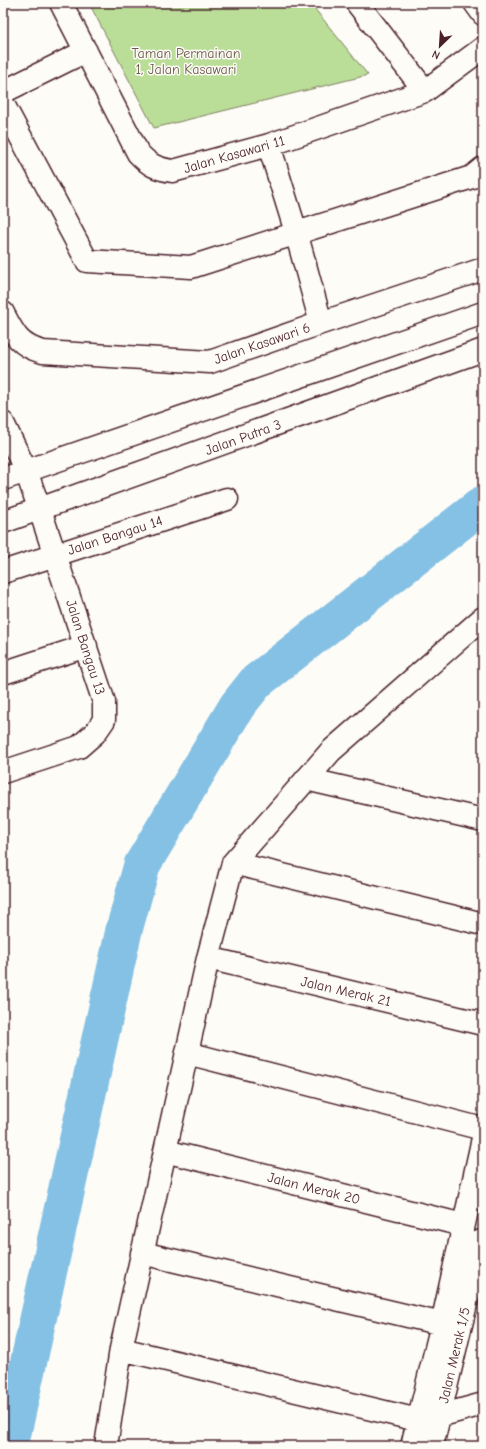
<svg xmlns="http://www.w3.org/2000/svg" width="486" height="1449" font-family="'Comic Neue',sans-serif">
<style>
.green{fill:#bade98;stroke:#827e62}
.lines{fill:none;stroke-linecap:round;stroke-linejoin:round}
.river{stroke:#85c1e4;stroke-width:37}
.minor-casing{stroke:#4a1f2b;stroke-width:25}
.minor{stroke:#fdfcf7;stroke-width:22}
.labels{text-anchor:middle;stroke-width:3;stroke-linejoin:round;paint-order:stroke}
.park-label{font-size:14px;fill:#6c584c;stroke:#fdfcf7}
.street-label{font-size:14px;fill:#4a1f2b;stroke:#fdfcf7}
</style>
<rect width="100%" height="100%" fill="#fdfcf7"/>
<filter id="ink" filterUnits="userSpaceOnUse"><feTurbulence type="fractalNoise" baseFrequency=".025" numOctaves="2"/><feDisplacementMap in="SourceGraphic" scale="8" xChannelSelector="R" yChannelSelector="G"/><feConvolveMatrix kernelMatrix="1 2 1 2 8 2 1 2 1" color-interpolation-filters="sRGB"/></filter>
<g filter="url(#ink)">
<path class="green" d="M89,3h221l58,72 -214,53z"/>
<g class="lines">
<path class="river" d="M10,1446l114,-516 18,-65 95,-159 19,-24 227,-178"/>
<defs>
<path id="minor" d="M61,3l77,150c11,12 19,16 35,18l96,-26 156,-54 58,-43
M357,3l68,88
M475,3l8,11
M3,92l83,-41
M3,104l84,157 104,6 281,-90 11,-9
M269,145l27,87 25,91
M3,313c11,21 16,33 40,39l167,10 111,-39 162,-54
M3,423l23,48 14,39 64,192v18l-9,13 -16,14 -76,25
M3,479l480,-166
M3,522l480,-172
M3,572l224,-73
M3,673l83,-27
M306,779l177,41
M233,863l250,61
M208,958l275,66
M187,1053l296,76
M165,1151l298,74
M142,1253l300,71
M121,1349l297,71
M439,1416l44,-12
M106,1446l15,-97 87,-391 25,-95 98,-112 152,-133
M412,1446l30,-122 41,-186
M432,1446l49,-205"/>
</defs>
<use href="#minor" class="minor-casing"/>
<use href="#minor" class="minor"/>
</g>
</g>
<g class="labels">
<g class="park-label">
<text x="186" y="58">Taman Permainan<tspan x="186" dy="16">1, Jalan Kasawari</tspan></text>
</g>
<g class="street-label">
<text transform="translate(234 154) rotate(-16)" y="5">Jalan Kasawari 11</text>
<text transform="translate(262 343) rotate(-19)" y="5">Jalan Kasawari 6</text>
<text transform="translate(243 437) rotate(-20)" y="5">Jalan Putra 3</text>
<text transform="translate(115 535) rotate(-18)" y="5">Jalan Bangau 14</text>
<text transform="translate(86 647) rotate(72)" y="5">Jalan Bangau 13</text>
<text transform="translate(346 991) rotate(13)" y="5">Jalan Merak 21</text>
<text transform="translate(314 1188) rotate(14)" y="5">Jalan Merak 20</text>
<text transform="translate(454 1355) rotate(-77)" y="5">Jalan Merak 1/5</text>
</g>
</g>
<rect width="486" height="1449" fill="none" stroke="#fdfcf7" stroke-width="16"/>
<rect x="8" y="8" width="470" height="1433" fill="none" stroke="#4a1f2b" stroke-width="1.5" filter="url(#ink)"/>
<g transform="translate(440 46) rotate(205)" stroke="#fdfcf7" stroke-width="3" paint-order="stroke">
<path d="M0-3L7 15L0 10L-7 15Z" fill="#4a1f2b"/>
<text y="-6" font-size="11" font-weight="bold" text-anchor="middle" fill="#4a1f2b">N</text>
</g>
</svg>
